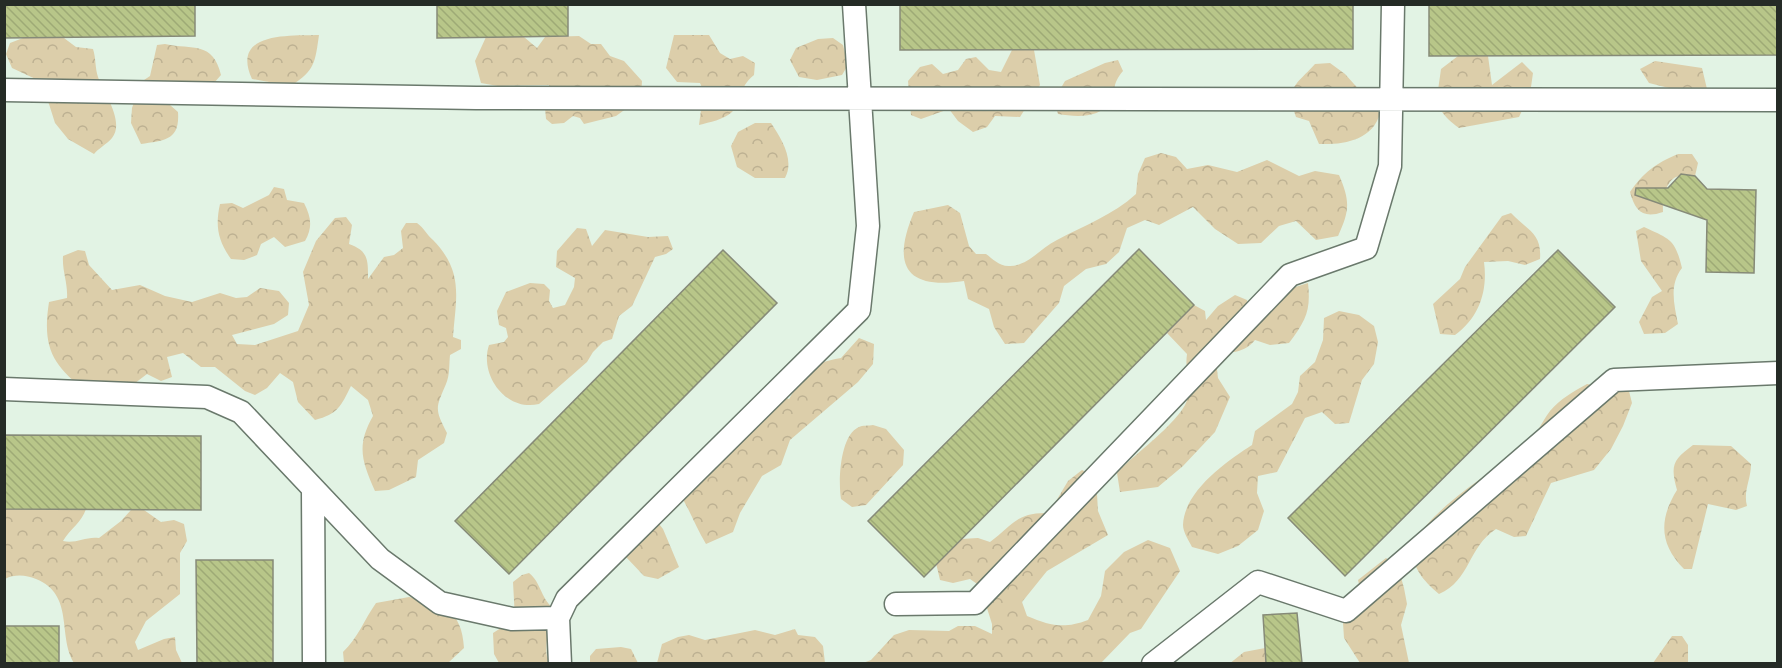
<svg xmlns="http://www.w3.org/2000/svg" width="1782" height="668" font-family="'DejaVu Sans',sans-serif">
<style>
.forest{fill:url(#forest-crowns)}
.building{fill:url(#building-back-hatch);stroke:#868a78;stroke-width:1.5}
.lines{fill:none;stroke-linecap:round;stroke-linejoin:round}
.lane-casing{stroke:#6a796c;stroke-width:25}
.lane{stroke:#fff;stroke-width:22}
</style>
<defs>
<pattern id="forest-crowns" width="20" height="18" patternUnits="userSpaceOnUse" patternTransform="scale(1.5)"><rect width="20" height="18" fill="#dcceaa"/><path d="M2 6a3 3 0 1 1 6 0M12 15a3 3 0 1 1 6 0" fill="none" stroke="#bdb192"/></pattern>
<pattern id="building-back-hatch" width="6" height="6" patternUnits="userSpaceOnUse" patternTransform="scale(1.5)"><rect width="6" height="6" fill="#b8c689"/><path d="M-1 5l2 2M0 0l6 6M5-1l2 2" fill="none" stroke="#9eaa76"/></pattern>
</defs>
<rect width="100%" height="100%" fill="#e2f3e4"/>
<path class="forest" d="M319,35c-4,28 -4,35 -28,51l-39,-7c-22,-48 39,-43 67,-44z
M674,35h35l11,18 10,6 13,-3 12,7 -1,12c-17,13 -10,27 -22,37 -9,8 -22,10 -33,13l2,-15 6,-11 -7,-16 -23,-1 -11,-14z
M579,36l12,8h10l9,12 14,5 18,20 -1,17 -25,18 -32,8 -4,-6 -7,-2 -9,7 -12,1 -6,-5 -1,-11 8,-10 -4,-13 -51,1 -17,-3 -6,-22 11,-24h38l13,11 8,-11z
M23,38h41l12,9 17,2c3,9 2,20 5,28 6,16 27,45 14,61 -5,6 -13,10 -18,16l-26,-15 -13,-16 -13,-41 -30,-14 -6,-14 4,-11z
M833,38l10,7 5,20 -6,10 -25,5 -18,-3 -9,-17 6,-12 22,-9z
M165,44c28,6 48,-3 56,31l-7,8 -46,10 2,12 8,7c2,29 -14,28 -37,32l-10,-21 1,-15 9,-26 9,-6 7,-31z
M1012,50h22l6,35 -20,32 -25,-1 -8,11 -14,5 -15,-11 -9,-12 -28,10 -10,-4 -3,-34 12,-14 12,-3 11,10 15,-4 8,-11 10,-2 13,13 12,2z
M1458,56h30l4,29 30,-23 11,11 -3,21 -11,23 -60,11c-27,-20 -22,-28 -18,-59z
M1118,60l5,11c-11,13 -7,18 -13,30 -10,18 -34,16 -52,13l-4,-14 11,-19 40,-18z
M1655,61l47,7 5,21 -22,3 -36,-9 -9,-14z
M1330,63l15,11 35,39c-7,27 -36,32 -61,31l-10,-23 -13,-4c-11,-30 0,-32 19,-53z
M755,123h16c10,15 24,37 14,55h-30l-18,-11 -6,-21 7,-14z
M1161,153l15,4 11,12 21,-4 29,7 30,-12 32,16 16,-5 24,4c11,26 11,35 -1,61l-22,4 -20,-19 -17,5 -18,17 -23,1 -23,-15 -22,-22 -34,18 -14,-5 -18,8 -8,24 -13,12 -20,5 -22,17 -5,17 -35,40 -19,1 -11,-17 -5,-18 -21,-10 -4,-18c-60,9 -72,-17 -50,-69l34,-7 12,8 9,33 7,8h10c7,5 14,13 24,12 20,-1 30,-18 47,-26 28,-15 56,-25 79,-46l2,-20 7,-16z
M1678,154h14l6,9 -3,13c-26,-7 -33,15 -32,36 -20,7 -28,-1 -33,-20 13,-19 26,-29 48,-38z
M274,187l10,2 3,11 17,3c7,14 9,24 1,38l-20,6 -11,-10 -13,7 -4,11 -13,5 -13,-1c-13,-18 -16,-33 -11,-55l12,-1 11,5 26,-13z
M1511,213c17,18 31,20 29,46l-15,6 -17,-4 -24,1c4,29 -5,56 -29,73l-15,-1 -7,-30 27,-25 5,-12 37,-51z
M346,217l6,8 -3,19c20,7 19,17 19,35l16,-22 10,-2 9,-7 -2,-17 5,-8h11c7,5 10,12 16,17 31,32 23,57 20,97l8,3v9l-11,6c-1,9 0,20 -4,29 -10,24 -12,24 1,49l-3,10 -26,17 -2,17 -27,13 -14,1c-13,-30 -19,-45 -2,-75l-5,-16 -17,-14c-10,20 -13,28 -36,34l-17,-18 -5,-20 -13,-9 -13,15 -12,7 -10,-4 -30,-24h-14l-18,-14 -16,4 5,20 -11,4 -14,-7 -25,19 -35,-1c-35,-27 -45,-45 -38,-90l18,-4c1,-15 -5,-27 -4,-42l15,-6 7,1 4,14 23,25 28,-5 25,11 27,6 28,-9 16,5 11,-1 13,-9 19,3 10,12 -1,12 -14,9 -42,11 5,9 18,1 43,-14 11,-26 -6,-33 13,-31 19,-23z
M1644,227c26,12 31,12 38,41 -13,17 -8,36 -4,56l-13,9 -21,1 -5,-12 13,-25 10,-6 -21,-30 -5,-30z
M577,228l9,1 6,17 13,-16 43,7 20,-1 5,13 -7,5 -11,3 -23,49 -13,10 -7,23 -9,3 -10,10 -6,10 -48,42c-33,8 -60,-29 -50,-59l15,-3 4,-5 -2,-9 -7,-3 -2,-14 9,-19 24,-9 14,1 6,6 -1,11 4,7 12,-3 9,-18 1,-9 -19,-11 1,-16z
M1308,283c3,28 -2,37 -19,60l-19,2 -15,-5c-10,13 -25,13 -40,13l3,25 12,19 -15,35 -32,34 -25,21 -38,5 -3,-19c16,-18 69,-55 71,-77 1,-15 -3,-28 -1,-42l-20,-21 27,-28 11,6 1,9 12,-14 17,-11 12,5 2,18 37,-28z
M1339,311l20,4 15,11 4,16 -4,22 -12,16 -13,43 -14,1 -13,-12 -17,6 -28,54 -19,4 -1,17 7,18 -6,19 -20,16 -20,8 -26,-7c-3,-6 -9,-15 -9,-22 1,-34 44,-64 69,-80l3,-14 37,-27 6,-12 2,-16 15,-14 8,-22 1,-22z
M859,338l15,6 -1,20 -15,18 -68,58 -9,25 -19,11 -22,37 -7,19 -27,12c-11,-18 -17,-37 -29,-54l98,-97 14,6c16,-26 20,-36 52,-41z
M1587,384l42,7 3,12 -9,23 -12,23 -17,21 -43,13 -25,53 -12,1 -18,-8c-29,19 -25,51 -57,65 -12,-10 -26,-24 -26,-41 0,-34 85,-85 111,-105 12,-11 17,-25 26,-37 10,-12 24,-20 37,-27z
M873,425l13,4 18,21 -1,15 -37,40 -14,2 -11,-8c-3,-18 -1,-64 18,-72 3,-2 10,-1 14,-2z
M1693,445l38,1 20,18c0,16 -8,27 -4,42l-11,4 -28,-6 -16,65h-8c-25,-25 -25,-50 -7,-79 -7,-25 -4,-30 16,-45z
M1082,470l14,7 2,34 10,24 -61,36 -25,31 5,14c24,10 37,13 61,4l13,-24 4,-25 19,-19 24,-12 22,8 10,23 -39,58 -11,4 -29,30 -241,1 11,-4 23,-25 15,-5 40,1 9,-5h17l17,8v-10l-12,-38 -10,-7 -17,4 -13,-3 -4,-17 25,-24 17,-1 12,4c24,-18 27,-30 59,-29l19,-32z
M5,509h81c-4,13 -16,20 -23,32 13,3 23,-5 36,-3l22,-17 10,-11h13l17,12 13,-2 10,4 3,17 -7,12v41l-34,27 -11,21 3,8 26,-11 11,-2 1,13 6,13h-108c-17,-28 1,-68 -38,-84 -10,-4 -21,-5 -31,0z
M652,515l11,14 16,38 -21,12 -14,-3 -18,-19 4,-20z
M1386,558l12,9 6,21 3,16 -6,21 8,38h-49l-16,-25 -1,-15 22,-14 -7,-29z
M529,573c12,9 11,24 24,35 -1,16 -9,33 -6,49l9,6h-57l-5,-9 -1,-21 22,-14 -2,-37 9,-7z
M409,597c34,7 53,13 55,51l-16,15h-104l-1,-11c15,-14 21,-32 33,-49z
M795,629l3,6 17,2 8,9 2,17h-168l5,-19 16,-7 11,-2 16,5 50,-10 20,5z
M1672,636h10l6,9v18h-35z
M621,647l10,2 7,14h-48v-7l6,-7z
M1265,648l1,15 -37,1 15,-12z"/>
<path class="building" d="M4,4h191v32l-191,2z
M437,4h131v32l-131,2z
M900,4h453v45l-453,1z
M1429,4h349v51l-349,1z
M1681,174l14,2 12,13 49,1 -2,83 -48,-1 1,-52 -72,-25 1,-7h32z
M1139,249l55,56 -270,272 -56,-56z
M723,250l54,53 -268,271 -54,-53z
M1558,250l57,57 -270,269 -57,-58z
M4,435l197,1v74l-197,-1z
M196,560h77v103h-76z
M1297,613l5,50h-36l-3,-48z
M4,626h55v37h-55z"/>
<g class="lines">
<defs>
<path id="lane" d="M4,90l472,8 1302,2
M4,389l203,8 34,15 139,147 60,44 72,16 46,-1 2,46
M313,489l1,175
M896,604l79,-1 315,-328 76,-27 24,-82 3,-162
M558,618l9,-19 292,-289 9,-84 -14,-222
M1153,664l105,-82 88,29 268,-231 164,-7"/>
</defs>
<use href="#lane" class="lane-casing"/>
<use href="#lane" class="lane"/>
</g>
<rect width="1782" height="668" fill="none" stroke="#252b26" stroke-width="12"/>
</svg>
